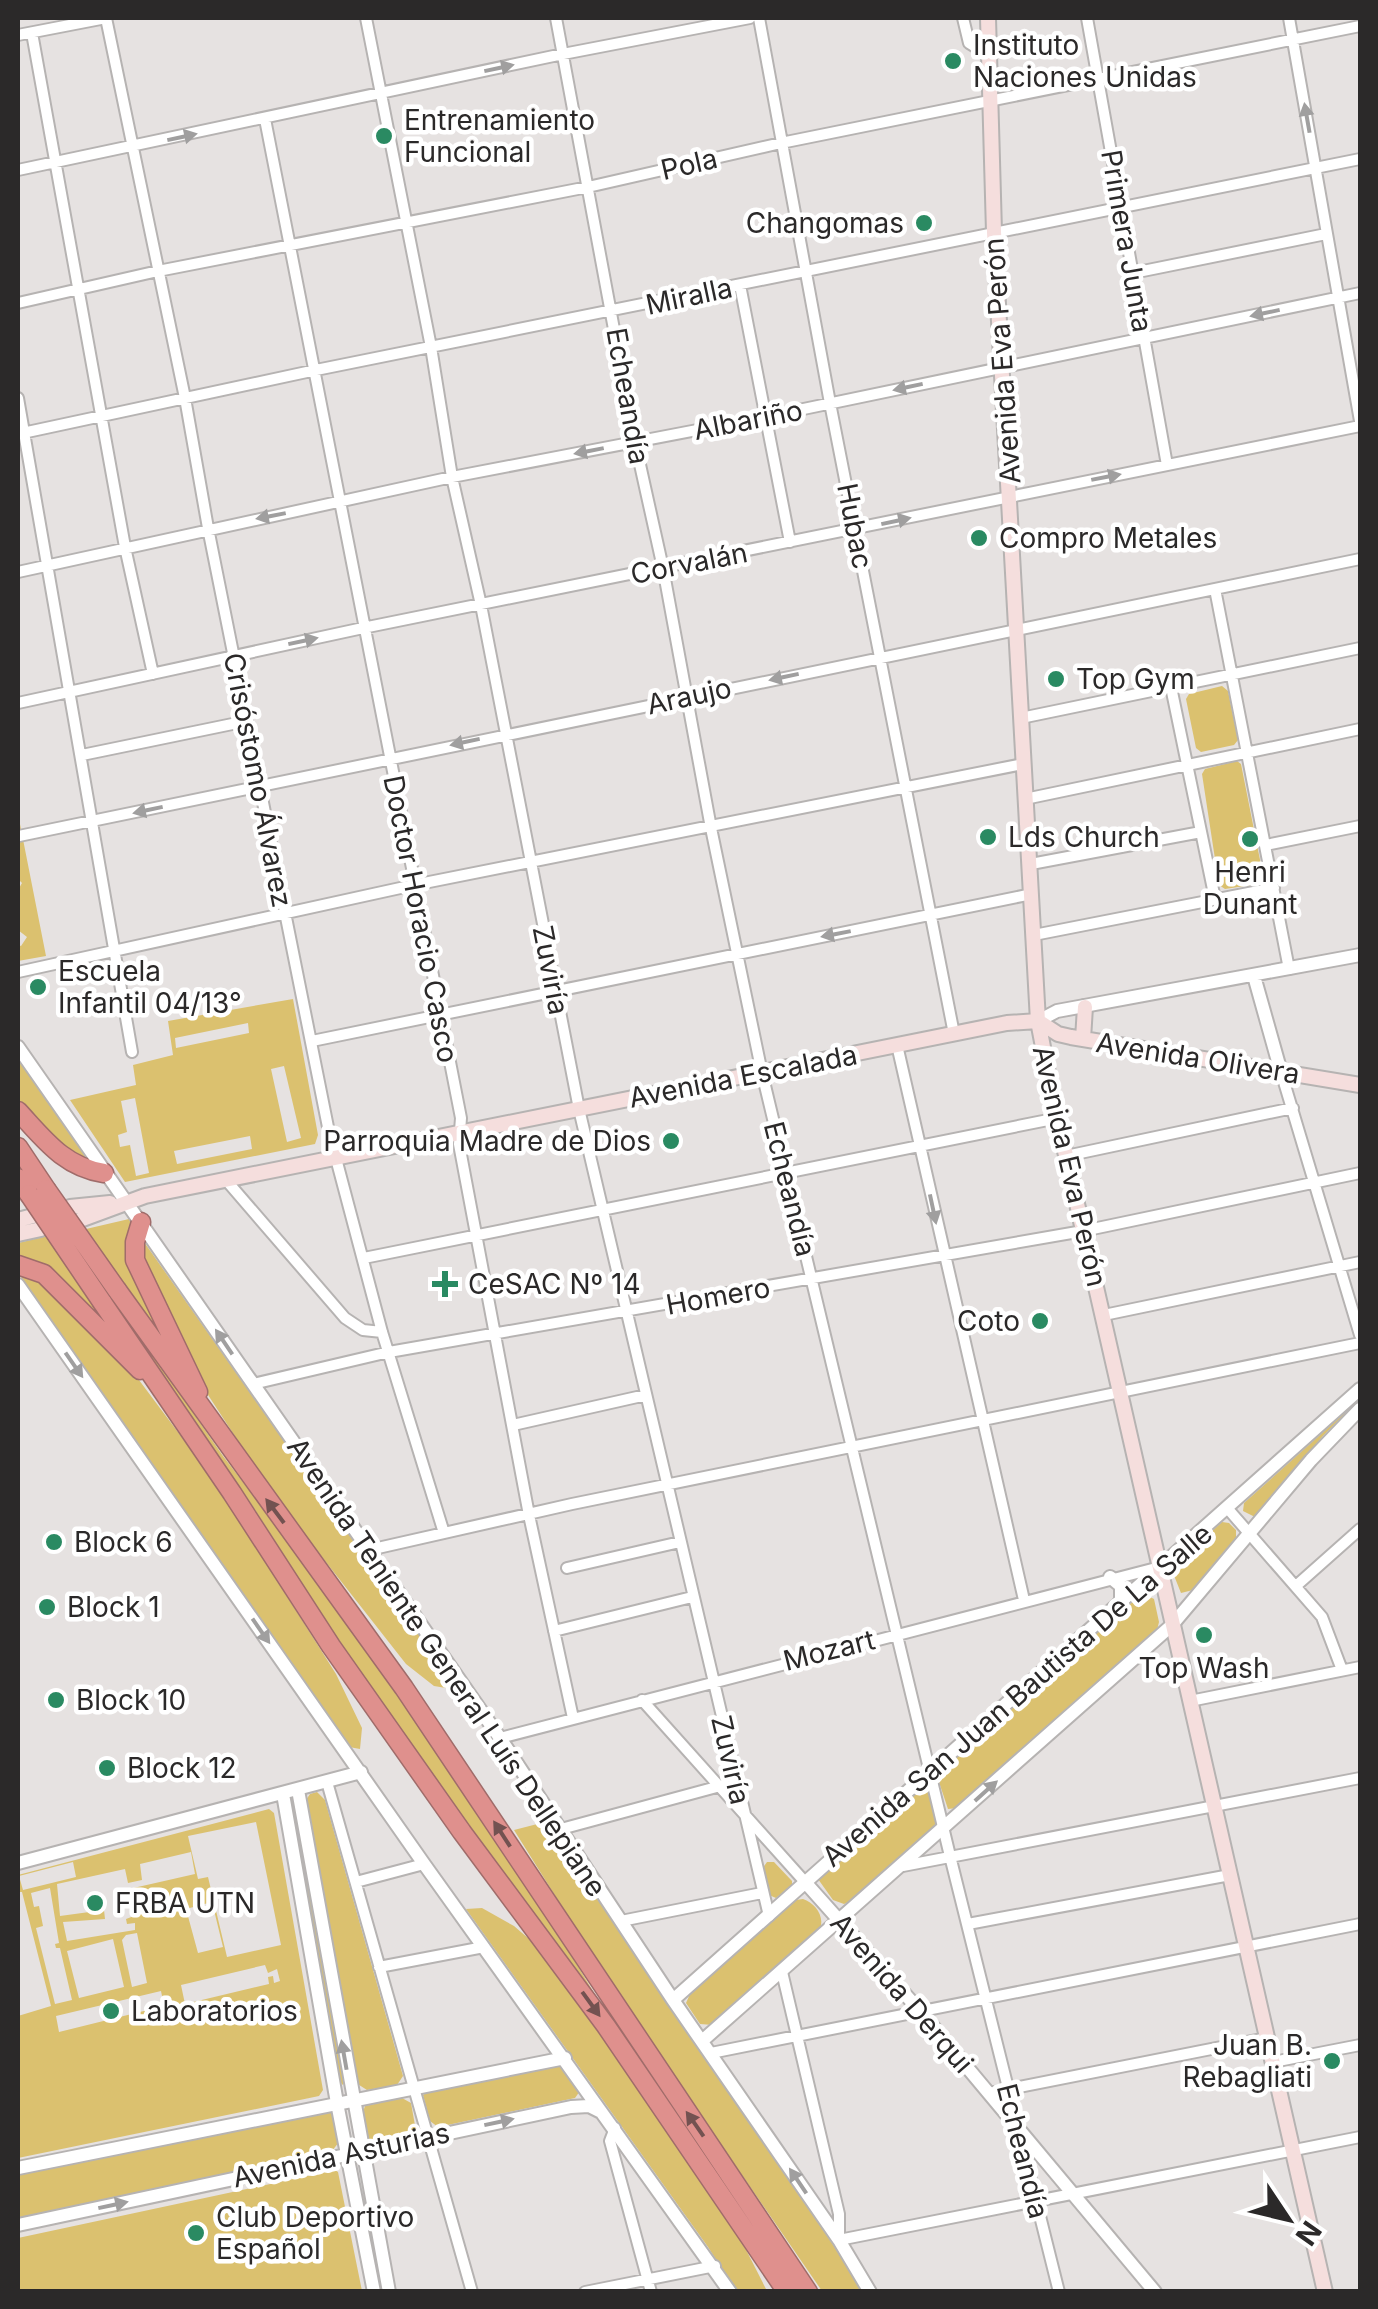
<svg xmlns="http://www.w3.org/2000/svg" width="1378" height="2309" font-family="Inter,sans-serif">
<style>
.green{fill:#dbc16f;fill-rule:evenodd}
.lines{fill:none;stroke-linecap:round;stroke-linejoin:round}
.minor-casing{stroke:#b6b3b2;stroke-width:14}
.tertiary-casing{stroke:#b6b3b2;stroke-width:16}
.secondary-casing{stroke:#b6b3b2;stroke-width:18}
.motorway-casing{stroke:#a06c6a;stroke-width:21}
.minor{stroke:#fff;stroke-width:10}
.tertiary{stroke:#fff;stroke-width:12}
.secondary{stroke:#f5dedd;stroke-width:14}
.motorway{stroke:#df908d;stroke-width:18}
.motorway-bridge-casing{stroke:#a06c6a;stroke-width:21;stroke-linecap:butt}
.motorway-bridge{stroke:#df908d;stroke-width:18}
.oneway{fill:#a09f9f}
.oneway2{fill:#735251}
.poi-dot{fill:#2a8a62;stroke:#fff;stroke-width:4}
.labels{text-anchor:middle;stroke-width:9;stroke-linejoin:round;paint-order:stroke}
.poi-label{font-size:28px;fill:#2b2929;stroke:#fff;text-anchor:start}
.street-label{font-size:28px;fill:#2b2929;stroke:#fff}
</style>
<rect width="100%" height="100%" fill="#e6e2e1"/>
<path class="green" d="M1222,686l6,5 10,49 -4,5 -33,7 -5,-4 -10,-49 3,-5z
M1237,761l4,3 22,111 -5,9 -33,5 -6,-4 -17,-111 3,-5z
M18,814l28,142 -28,5v-16l3,1 6,-9 -9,-7v-40l4,-7 -4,-4z
M293,999l25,136 -3,9 -190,38 -55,-82 66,-15 -3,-20 40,-10 -5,-34zM248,1023l1,10 -73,15 -1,-10zM284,1066l17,72 -14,4 -16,-73zM135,1098l14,75 -13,3 -6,-31 -10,2 -2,-12 9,-3 -6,-31zM250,1136l2,13 -75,15 -3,-13z
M18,1057l69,102 -1,7 -68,-60z
M18,1160l205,296 118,155 191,280 67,110 -90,-118 -166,-235 -93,-146 -232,-337z
M129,1219l4,2 40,135 -87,-127z
M47,1236l73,102 -102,-76v-19z
M144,1242l309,439 -7,7 -12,-2 -28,-22 -132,-168 -79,-121 -57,-125z
M30,1271l100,97 83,111 123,195 26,54 -2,21 -11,-2 -327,-464 -1,-10z
M1360,1399l-37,37 -68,81 -12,-6 1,-8z
M1222,1522l7,1 7,7v9l-43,51 -12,3 -8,-20 2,-9z
M1146,1595l8,4 5,23 -2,8 -200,178 -9,1 -10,-30 2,-7 198,-175z
M927,1784l11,36 -2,6 -83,74 -9,4 -11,-4 -15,-21z
M317,1792l8,8 78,276 -6,9 -30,5 -11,-7 -50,-283 4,-6z
M294,1807l51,272 -2,6 -3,-3 -49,-273z
M269,1809l5,4 49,277 -4,6 -301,62v-142l33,-10 -29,-114h-4v-17zM256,1822l25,123 -54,12 -19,-80 -10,2 -10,-43zM191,1852l4,22 -66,15 5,27 -8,3 1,5 8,-1v7l-68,11 -4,-19 42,-3 -1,-9 -44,6 -3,-32 68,-15 3,14 14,-3 -2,-16zM73,1862l3,15 -53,13 -4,-14zM50,1888l9,55 -4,1 1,4h4l12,52 -17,4 -19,-76 7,-2 -4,-20 -5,1 -3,-14zM212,1902l11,45 -25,6 -12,-44zM137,1933l10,50 -15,4 -10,-47 4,-5zM113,1939l11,48 -45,11 -12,-47zM265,1965l3,8 9,-4 3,12 -6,2 -1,-7 -5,1 1,7 -84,20 -4,-19zM161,1991l3,15 -105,26 -3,-16z
M549,1821l315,470h-42l-211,-306 -97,-155z
M767,1862h7l18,19v4l-16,13 -7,-3 -7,-26z
M803,1899c12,4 22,17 17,30l-107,96 -13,-1 -14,-21 4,-9 106,-94z
M482,1908l32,18 15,13 54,71 153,220 31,61h-31l-28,-44 -242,-338z
M559,2066h3l18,25 -5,7 -137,29 -8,-6 -7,-26 6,-4z
M402,2098l9,5 5,28 -44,10 -4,-3 -6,-23 3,-9z
M328,2111l6,3 5,28 -7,9 -314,67v-45z
M335,2170l3,2 24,119h-344v-53z"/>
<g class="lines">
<defs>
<path id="minor" d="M366,18l65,329 21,130 29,128 98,504 190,807
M556,18l79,424 28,126 48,260 51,245 188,783 109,436
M759,18l71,385 124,631
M963,18l6,25 21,13
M1087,18l80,447
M1289,18l71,403
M32,33l93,514 28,127
M18,35l88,-17 79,380 23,130 121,604 53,200 62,201
M265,119l196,999 -2,26 70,371 44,203
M18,170l545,-116 187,-36
M1133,273l193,-39
M740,285l50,257
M18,303l140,-32 430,-84 193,-44 579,-117
M18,398l114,654
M18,434l298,-64 1044,-211
M18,572l434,-95 313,-60 595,-124
M1215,589l74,380
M1171,687l44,212
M18,703l345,-75 997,-202
M1021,718l339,-70
M82,755l165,-34
M1025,799l335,-70
M19,836l1341,-277
M1266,845l94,-19
M1031,864l170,-32
M1034,935l240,-47
M18,972l396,-87 609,-121
M312,1041l720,-147
M897,1045l127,555
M1281,1072l79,263
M1066,1156l227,-48
M226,1180l119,138 18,12 19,2
M364,1258l694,-140
M1104,1315l256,-53
M253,1384l136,-32 694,-121 277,-58
M513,1425l133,-30
M1228,1509l94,108 20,53
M369,1550l203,-46 788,-161
M567,1568l113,-26
M1297,1585l63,-56
M554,1631l138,-34
M642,1700l163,182
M1190,1701l170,-34
M500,1738l660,-171
M327,1782l145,510
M561,1829l163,-44
M903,1866l457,-88
M356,1882l68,-18
M621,1921l141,-28
M968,1924l262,-49
M379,1967l105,-20
M782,1972l57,242v26l521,-103
M711,2053l649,-129
M1273,2062l87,-17
M989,2093l278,-55
M615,2128l-5,13 41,151
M585,2292l130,-26"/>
<path id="tertiary" d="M1254,976l27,96
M1038,1021l19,-10 303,-56
M18,1047l482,691 173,262 166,240 31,52
M18,1285l406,579 306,428
M1110,1577l11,9v15
M298,1790l91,502
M283,1794l54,309 37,189
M18,1863l343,-91
M805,1882l115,129 235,281
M673,2000l687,-611
M702,2041l470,-416 139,-165 49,-51
M18,2168l547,-110
M18,2225l553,-118 18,-1 12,6"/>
<path id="secondary" d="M988,18l6,214 44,789 14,73 273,1198
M1038,1021l20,13 13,3 289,48
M1083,1039l2,-32
M70,1207l40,-4
M18,1220l15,-4
M80,1220l65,-24 862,-173 31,-2
M18,1234l23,-5"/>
<path id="motorway" d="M18,1111c26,28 46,56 86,62
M18,1147l28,42
M18,1178l11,16
M141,1222l-6,20v18l63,132
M18,1265l26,9 96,96
M117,1290l287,398 404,604
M102,1302l130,191 99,153 131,186 144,194 181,266"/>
</defs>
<use href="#minor" class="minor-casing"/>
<use href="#tertiary" class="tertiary-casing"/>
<use href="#secondary" class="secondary-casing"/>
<use href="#motorway" class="motorway-casing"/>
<use href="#minor" class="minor"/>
<use href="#tertiary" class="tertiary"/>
<use href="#secondary" class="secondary"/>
<use href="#motorway" class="motorway"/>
<defs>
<path id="motorway-bridge" d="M46,1189l71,101
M29,1194l73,108"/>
</defs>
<use href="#motorway-bridge" class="motorway-bridge-casing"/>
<use href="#motorway-bridge" class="motorway-bridge"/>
</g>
<defs><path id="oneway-solid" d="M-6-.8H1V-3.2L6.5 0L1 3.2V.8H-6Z" transform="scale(2.5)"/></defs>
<g class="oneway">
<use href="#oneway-solid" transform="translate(499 68) rotate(-12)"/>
<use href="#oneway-solid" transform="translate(1307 118) rotate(-100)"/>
<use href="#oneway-solid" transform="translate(182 137) rotate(-12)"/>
<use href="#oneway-solid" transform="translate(1265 313) rotate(168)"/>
<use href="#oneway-solid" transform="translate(908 387) rotate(168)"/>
<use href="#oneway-solid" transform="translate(589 451) rotate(169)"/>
<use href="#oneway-solid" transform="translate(1106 477) rotate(-11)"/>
<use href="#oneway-solid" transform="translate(271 516) rotate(169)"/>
<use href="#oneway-solid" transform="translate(896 521) rotate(-12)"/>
<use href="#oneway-solid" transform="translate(303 641) rotate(-12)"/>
<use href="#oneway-solid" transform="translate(784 677) rotate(168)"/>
<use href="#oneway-solid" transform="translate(465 742) rotate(168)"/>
<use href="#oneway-solid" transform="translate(148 810) rotate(168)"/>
<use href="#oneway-solid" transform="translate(836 934) rotate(169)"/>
<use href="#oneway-solid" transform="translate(933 1209) rotate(78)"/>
<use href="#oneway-solid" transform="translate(224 1342) rotate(-124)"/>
<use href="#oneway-solid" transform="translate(74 1365) rotate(55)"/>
<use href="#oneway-solid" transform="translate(261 1631) rotate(55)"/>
<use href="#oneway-solid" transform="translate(986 1791) rotate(-42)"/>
<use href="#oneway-solid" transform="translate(344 2055) rotate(-100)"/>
<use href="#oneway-solid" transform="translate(499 2122) rotate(-12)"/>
<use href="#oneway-solid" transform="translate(798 2181) rotate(-124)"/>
<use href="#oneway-solid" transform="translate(113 2205) rotate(-12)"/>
</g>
<g class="oneway2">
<use href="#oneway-solid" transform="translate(275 1511) rotate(-127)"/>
<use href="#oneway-solid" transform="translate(502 1834) rotate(-123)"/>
<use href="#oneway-solid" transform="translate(591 2004) rotate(54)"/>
<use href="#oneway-solid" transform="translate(695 2124) rotate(-125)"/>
</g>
<g class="poi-dot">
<circle cx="953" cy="61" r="10"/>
<circle cx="384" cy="136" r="10"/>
<circle cx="924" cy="223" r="10"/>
<circle cx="979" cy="538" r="10"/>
<circle cx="1056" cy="679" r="10"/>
<circle cx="988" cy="837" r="10"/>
<circle cx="1250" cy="839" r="10"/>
<circle cx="38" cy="987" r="10"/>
<circle cx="671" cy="1141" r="10"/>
<path d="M440 1269h10v10h10v10h-10v10h-10v-10h-10v-10h10z"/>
<circle cx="1040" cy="1321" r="10"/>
<circle cx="54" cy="1542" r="10"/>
<circle cx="47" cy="1607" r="10"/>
<circle cx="1204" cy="1635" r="10"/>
<circle cx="56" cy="1700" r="10"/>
<circle cx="107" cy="1768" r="10"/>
<circle cx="95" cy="1903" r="10"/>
<circle cx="111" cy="2011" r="10"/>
<circle cx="1332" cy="2061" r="10"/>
<circle cx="196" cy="2233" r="10"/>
</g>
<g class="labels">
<g class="poi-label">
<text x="973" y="55">Instituto<tspan x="973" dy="32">Naciones Unidas</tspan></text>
<text x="404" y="130">Entrenamiento<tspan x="404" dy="32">Funcional</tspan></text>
<text x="904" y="233" text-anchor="end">Changomas</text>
<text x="999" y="548">Compro Metales</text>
<text x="1076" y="689">Top Gym</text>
<text x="1008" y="847">Lds Church</text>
<text x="1250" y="882" text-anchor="middle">Henri<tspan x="1250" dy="32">Dunant</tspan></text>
<text x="58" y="981">Escuela<tspan x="58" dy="32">Infantil 04/13°</tspan></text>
<text x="651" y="1151" text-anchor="end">Parroquia Madre de Dios</text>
<text x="468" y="1294">CeSAC Nº 14</text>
<text x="1020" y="1331" text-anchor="end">Coto</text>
<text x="74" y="1552">Block 6</text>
<text x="67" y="1617">Block 1</text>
<text x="1204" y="1678" text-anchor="middle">Top Wash</text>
<text x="76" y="1710">Block 10</text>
<text x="127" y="1778">Block 12</text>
<text x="115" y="1913">FRBA UTN</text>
<text x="131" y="2021">Laboratorios</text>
<text x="1312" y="2055" text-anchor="end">Juan B.<tspan x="1312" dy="32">Rebagliati</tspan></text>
<text x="216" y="2227">Club Deportivo<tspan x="216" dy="32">Español</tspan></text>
</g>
<g class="street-label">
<text transform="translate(689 164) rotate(-13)" y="10">Pola</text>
<text transform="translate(1127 241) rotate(80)" y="10">Primera Junta</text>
<text transform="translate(689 296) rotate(-12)" y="10">Miralla</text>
<text transform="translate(1002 361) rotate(-94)" y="10">Avenida Eva Perón</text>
<text transform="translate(628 396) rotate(80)" y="10">Echeandía</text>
<text transform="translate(748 420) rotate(-11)" y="10">Albariño</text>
<text transform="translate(855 526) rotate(79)" y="10">Hubac</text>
<text transform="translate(689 563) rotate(-11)" y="10">Corvalán</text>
<text transform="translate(689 696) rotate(-12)" y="10">Araujo</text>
<text transform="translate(258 780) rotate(79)" y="10">Crisóstomo Álvarez</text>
<text transform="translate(421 919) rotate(79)" y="10">Doctor Horacio Casco</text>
<text transform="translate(551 970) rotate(79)" y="10">Zuviría</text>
<text transform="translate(1198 1058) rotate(9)" y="10">Avenida Olivera</text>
<text transform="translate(743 1076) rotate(-11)" y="10">Avenida Escalada</text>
<text transform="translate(1070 1166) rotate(77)" y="10">Avenida Eva Perón</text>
<text transform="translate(790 1189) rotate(76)" y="10">Echeandía</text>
<text transform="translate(718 1296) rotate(-10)" y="10">Homero</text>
<text transform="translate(829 1650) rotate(-14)" y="10">Mozart</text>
<text transform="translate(447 1667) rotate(56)" y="10">Avenida Teniente General Luís Dellepiane</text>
<text transform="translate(1017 1695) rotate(-41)" y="10">Avenida San Juan Bautista De La Salle</text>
<text transform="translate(731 1760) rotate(77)" y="10">Zuviría</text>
<text transform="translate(902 1993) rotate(49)" y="10">Avenida Derqui</text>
<text transform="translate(1023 2151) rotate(76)" y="10">Echeandía</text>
<text transform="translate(341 2155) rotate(-12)" y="10">Avenida Asturias</text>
</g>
</g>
<rect width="1378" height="2309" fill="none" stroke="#2b2929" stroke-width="40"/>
<g transform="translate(1288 2219) rotate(125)" stroke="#ffffff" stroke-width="8" paint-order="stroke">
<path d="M0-8L18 38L0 25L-18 38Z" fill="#2b2929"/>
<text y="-15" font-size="28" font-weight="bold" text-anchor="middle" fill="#2b2929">N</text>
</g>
</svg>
